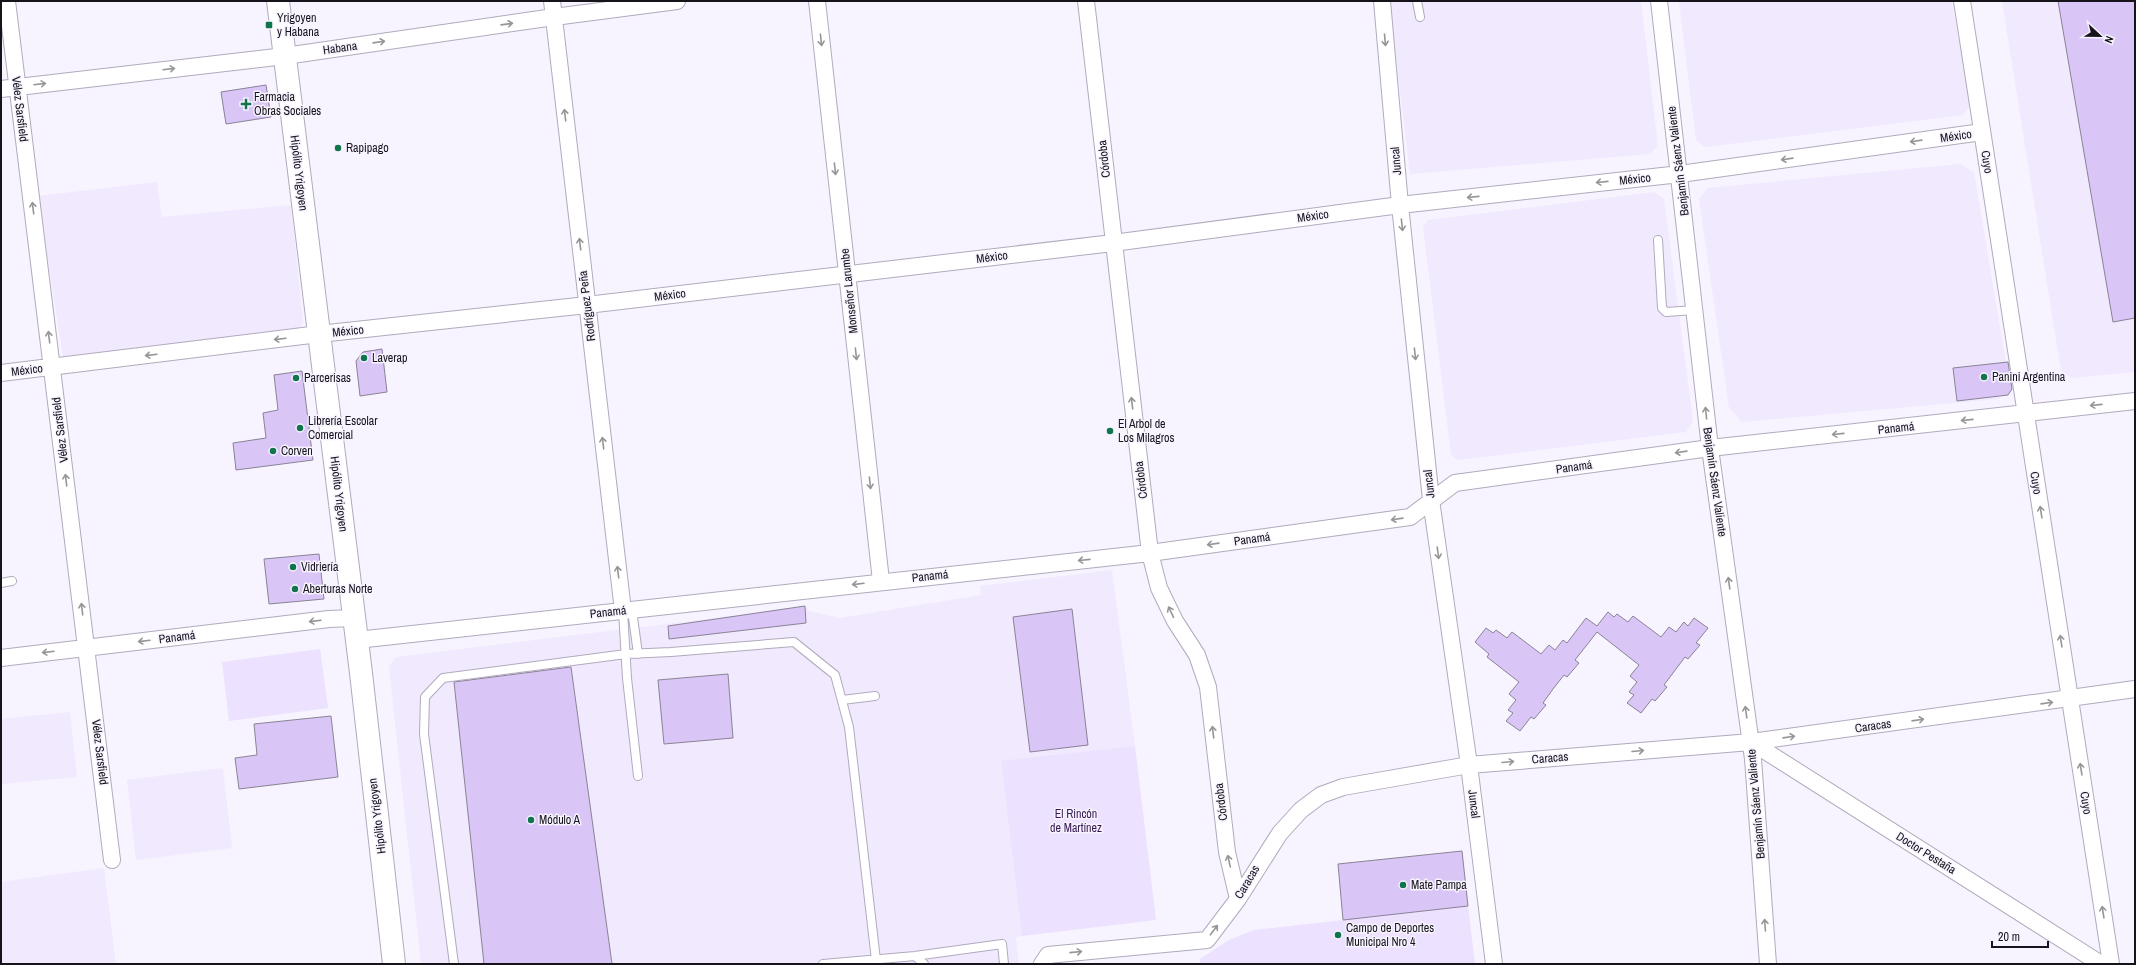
<svg xmlns="http://www.w3.org/2000/svg" width="2136" height="965" font-family="'Archivo Narrow',sans-serif">
<style>
.built{fill:#f1e9fe}
.green{fill:#ece1fe}
.building{fill:#d9c5f6;stroke:#8a8395}
.lines{fill:none;stroke-linecap:round;stroke-linejoin:round}
.lane-casing{stroke:#b1aabc;stroke-width:10}
.street-casing{stroke:#b1aabc;stroke-width:18}
.secondary-casing{stroke:#b1aabc;stroke-width:24}
.lane{stroke:#fff;stroke-width:8}
.street{stroke:#fff;stroke-width:16}
.secondary{stroke:#fff;stroke-width:22}
.oneway{stroke:#969598}
.poi-dot{fill:#10744c;stroke:#f7f3ff;stroke-width:1.5}
.labels{text-anchor:middle;stroke-width:3;stroke-linejoin:round;paint-order:stroke}
.poi-label{font-size:12px;fill:#16131a;stroke:#f7f3ff;text-anchor:start}
.street-label{font-size:12px;fill:#16131a;stroke:#f7f3ff}
.park-label{font-size:12px;fill:#361952;stroke:#f7f3ff}
</style>
<rect width="100%" height="100%" fill="#f7f3ff"/>
<path class="built" d="M1389,1h252l17,145 -8,8 -240,20z
M1679,1h273l18,104 -7,10 -258,32 -9,-7z
M2002,1h133v371l-64,6 -10,-7z
M1960,164l14,8 36,215 -12,12 -256,23 -13,-14 -30,-209 9,-11z
M157,182l5,35 129,-12 12,116 -2,5 -6,4 -232,27 -25,-161z
M1655,192l9,7 29,222 -7,11 -228,28 -7,-5 -28,-228 5,-7z
M1112,570l23,176 -134,16 21,174 -6,1 3,27h-598l-32,-297 7,-10 410,-50 3,4 31,7 141,-23 -1,-9z
M70,712l7,65 -76,7v-65z
M223,768l9,80 -96,12 -9,-80z
M104,868l12,96h-115v-82z"/>
<path class="green" d="M320,649l8,59 -99,13 -7,-59z
M1135,746l21,174 -134,16 -21,-175z
M1468,906l7,58h-275v-5l29,-19 25,-10z"/>
<path class="building" d="M2058,1h77v317l-22,4z
M266,85l5,32 -45,7 -5,-32z
M382,349l5,43 -27,4 -4,-35 7,-9z
M2008,362l4,27 -4,6 -51,6 -4,-33z
M302,371l11,89 -77,10 -3,-27 33,-5 -3,-25 15,-3 -4,-35z
M319,554l5,45 -55,5 -5,-45z
M805,606l1,17 -137,16 -1,-13z
M1072,609l16,136 -58,7 -17,-135z
M1608,612l6,5 3,-3 11,8 5,-6 28,21 8,-10 7,5 8,-10 4,4 6,-8 14,10 -12,15 4,2 -12,14 -3,-2 -21,28 3,2 -12,14 -3,-2 -11,14 -14,-10 7,-8 -5,-3 8,-10 -7,-6 9,-11 -42,-33 -22,28 4,3 -12,14 -3,-2 -11,14 -10,14 3,2 -12,14 -3,-2 -11,14 -14,-10 7,-8 -5,-3 8,-10 -7,-6 10,-12 -32,-25 2,-3 -14,-12 11,-14 7,5 3,-3 11,8 5,-6 29,22 8,-9 6,5 8,-10 4,3 19,-25 11,8z
M571,667l41,297h-128l-30,-282z
M728,674l5,64 -69,6 -6,-64z
M331,716l7,61 -99,12 -4,-31 22,-3 -3,-31z
M1462,851l6,55 -125,14 -5,-56z"/>
<g class="lines">
<defs>
<path id="lane" d="M1417,1l3,16
M1658,240l4,68 4,4 29,-2
M1,583l11,-2
M632,610l6,44
M623,611l4,67 11,98
M842,700l33,-4
M915,956l9,8
M454,964l-30,-230 1,-37 18,-19 183,-24 45,-2 123,-10 41,33 14,52 27,233
M823,964l92,-8 87,-12 2,20"/>
<path id="street" d="M7,1l105,859
M552,1l71,610
M817,1l64,580
M1086,1l64,552 9,35 16,33 22,34 11,32 19,165 11,47
M1382,1l18,204 31,295 38,265 25,199
M1659,1l51,447 43,311 15,205
M1962,1l149,963
M1,89l284,-33 269,-39 123,-16
M1,373l318,-39 268,-29 526,-62 287,-38 280,-31 302,-42
M357,640l793,-87 260,-36 45,-34 255,-35 425,-47
M1,658l328,-39 25,-1
M1751,742l350,222
M1042,964l6,-9 159,-15 31,-41 42,-66 21,-23 20,-15 22,-8 126,-22 282,-23 384,-53"/>
<path id="secondary" d="M278,1l83,672 33,291"/>
</defs>
<use href="#lane" class="lane-casing"/>
<use href="#street" class="street-casing"/>
<use href="#secondary" class="secondary-casing"/>
<use href="#lane" class="lane"/>
<use href="#street" class="street"/>
<use href="#secondary" class="secondary"/>
</g>
<defs><path id="oneway-shaft" d="M-6 0H5M1.5-3L5.5 0L1.5 3" fill="none" stroke-width="1.6" stroke-linecap="round" stroke-linejoin="round"/></defs>
<g class="oneway">
<use href="#oneway-shaft" transform="translate(507 24) rotate(-8)"/>
<use href="#oneway-shaft" transform="translate(821 40) rotate(84)"/>
<use href="#oneway-shaft" transform="translate(1385 40) rotate(85)"/>
<use href="#oneway-shaft" transform="translate(379 42) rotate(-8)"/>
<use href="#oneway-shaft" transform="translate(169 69) rotate(-7)"/>
<use href="#oneway-shaft" transform="translate(40 84) rotate(-7)"/>
<use href="#oneway-shaft" transform="translate(565 115) rotate(-97)"/>
<use href="#oneway-shaft" transform="translate(1916 141) rotate(172)"/>
<use href="#oneway-shaft" transform="translate(1787 159) rotate(172)"/>
<use href="#oneway-shaft" transform="translate(835 169) rotate(84)"/>
<use href="#oneway-shaft" transform="translate(1602 182) rotate(174)"/>
<use href="#oneway-shaft" transform="translate(1473 197) rotate(174)"/>
<use href="#oneway-shaft" transform="translate(33 208) rotate(-97)"/>
<use href="#oneway-shaft" transform="translate(1402 225) rotate(84)"/>
<use href="#oneway-shaft" transform="translate(580 244) rotate(-97)"/>
<use href="#oneway-shaft" transform="translate(49 337) rotate(-97)"/>
<use href="#oneway-shaft" transform="translate(280 339) rotate(173)"/>
<use href="#oneway-shaft" transform="translate(856 354) rotate(84)"/>
<use href="#oneway-shaft" transform="translate(1415 354) rotate(84)"/>
<use href="#oneway-shaft" transform="translate(151 355) rotate(173)"/>
<use href="#oneway-shaft" transform="translate(1132 403) rotate(-97)"/>
<use href="#oneway-shaft" transform="translate(2096 405) rotate(174)"/>
<use href="#oneway-shaft" transform="translate(1706 413) rotate(-96)"/>
<use href="#oneway-shaft" transform="translate(1967 420) rotate(174)"/>
<use href="#oneway-shaft" transform="translate(1838 434) rotate(174)"/>
<use href="#oneway-shaft" transform="translate(603 443) rotate(-97)"/>
<use href="#oneway-shaft" transform="translate(1681 452) rotate(172)"/>
<use href="#oneway-shaft" transform="translate(66 480) rotate(-97)"/>
<use href="#oneway-shaft" transform="translate(870 483) rotate(84)"/>
<use href="#oneway-shaft" transform="translate(2041 512) rotate(-99)"/>
<use href="#oneway-shaft" transform="translate(1397 519) rotate(172)"/>
<use href="#oneway-shaft" transform="translate(1213 544) rotate(172)"/>
<use href="#oneway-shaft" transform="translate(1438 553) rotate(82)"/>
<use href="#oneway-shaft" transform="translate(1084 560) rotate(174)"/>
<use href="#oneway-shaft" transform="translate(618 572) rotate(-97)"/>
<use href="#oneway-shaft" transform="translate(1729 583) rotate(-98)"/>
<use href="#oneway-shaft" transform="translate(858 584) rotate(173)"/>
<use href="#oneway-shaft" transform="translate(82 609) rotate(-97)"/>
<use href="#oneway-shaft" transform="translate(1171 612) rotate(-115)"/>
<use href="#oneway-shaft" transform="translate(315 621) rotate(173)"/>
<use href="#oneway-shaft" transform="translate(144 641) rotate(173)"/>
<use href="#oneway-shaft" transform="translate(2061 641) rotate(-99)"/>
<use href="#oneway-shaft" transform="translate(48 652) rotate(173)"/>
<use href="#oneway-shaft" transform="translate(2047 703) rotate(-8)"/>
<use href="#oneway-shaft" transform="translate(1746 712) rotate(-98)"/>
<use href="#oneway-shaft" transform="translate(1918 720) rotate(-8)"/>
<use href="#oneway-shaft" transform="translate(1213 732) rotate(-97)"/>
<use href="#oneway-shaft" transform="translate(1789 737) rotate(-8)"/>
<use href="#oneway-shaft" transform="translate(1638 751) rotate(-5)"/>
<use href="#oneway-shaft" transform="translate(1508 762) rotate(-5)"/>
<use href="#oneway-shaft" transform="translate(2081 769) rotate(-99)"/>
<use href="#oneway-shaft" transform="translate(1229 861) rotate(-103)"/>
<use href="#oneway-shaft" transform="translate(2103 912) rotate(-99)"/>
<use href="#oneway-shaft" transform="translate(1765 925) rotate(-94)"/>
<use href="#oneway-shaft" transform="translate(1214 930) rotate(-53)"/>
<use href="#oneway-shaft" transform="translate(1076 952) rotate(-6)"/>
</g>
<g class="poi-dot">
<rect x="265" y="21" width="8" height="8" rx="2"/>
<path d="M244 98h4v4h4v4h-4v4h-4v-4h-4v-4h4z"/>
<circle cx="338" cy="148" r="4"/>
<circle cx="364" cy="358" r="4"/>
<circle cx="1984" cy="377" r="4"/>
<circle cx="296" cy="378" r="4"/>
<circle cx="300" cy="428" r="4"/>
<circle cx="1110" cy="431" r="4"/>
<circle cx="273" cy="451" r="4"/>
<circle cx="293" cy="567" r="4"/>
<circle cx="295" cy="589" r="4"/>
<circle cx="531" cy="820" r="4"/>
<circle cx="1403" cy="885" r="4"/>
<circle cx="1338" cy="935" r="4"/>
</g>
<g class="labels">
<g class="poi-label">
<text x="277" y="22">Yrigoyen<tspan x="277" dy="14">y Habana</tspan></text>
<text x="254" y="101">Farmacia<tspan x="254" dy="14">Obras Sociales</tspan></text>
<text x="346" y="152">Rapipago</text>
<text x="372" y="362">Laverap</text>
<text x="1992" y="381">Panini Argentina</text>
<text x="304" y="382">Parcerisas</text>
<text x="308" y="425">Librería Escolar<tspan x="308" dy="14">Comercial</tspan></text>
<text x="1118" y="428">El Arbol de<tspan x="1118" dy="14">Los Milagros</tspan></text>
<text x="281" y="455">Corven</text>
<text x="301" y="571">Vidriería</text>
<text x="303" y="593">Aberturas Norte</text>
<text x="539" y="824">Módulo A</text>
<text x="1411" y="889">Mate Pampa</text>
<text x="1346" y="932">Campo de Deportes<tspan x="1346" dy="14">Municipal Nro 4</tspan></text>
</g>
<g class="street-label">
<text transform="translate(340 48) rotate(-8)" y="4">Habana</text>
<text transform="translate(20 109) rotate(83)" y="4">Vélez Sarsfield</text>
<text transform="translate(1956 136) rotate(-8)" y="4">México</text>
<text transform="translate(1104 159) rotate(-96)" y="4">Córdoba</text>
<text transform="translate(1396 161) rotate(-95)" y="4">Juncal</text>
<text transform="translate(1678 161) rotate(-97)" y="4">Benjamín Sáenz Valiente</text>
<text transform="translate(1987 162) rotate(81)" y="4">Cuyo</text>
<text transform="translate(299 173) rotate(83)" y="4">Hipólito Yrigoyen</text>
<text transform="translate(1635 179) rotate(-6)" y="4">México</text>
<text transform="translate(1313 216) rotate(-8)" y="4">México</text>
<text transform="translate(992 257) rotate(-7)" y="4">México</text>
<text transform="translate(849 291) rotate(-96)" y="4">Monseñor Larumbe</text>
<text transform="translate(670 295) rotate(-7)" y="4">México</text>
<text transform="translate(587 306) rotate(-97)" y="4">Rodríguez Peña</text>
<text transform="translate(348 331) rotate(-6)" y="4">México</text>
<text transform="translate(27 370) rotate(-7)" y="4">México</text>
<text transform="translate(1896 428) rotate(-6)" y="4">Panamá</text>
<text transform="translate(60 430) rotate(-97)" y="4">Vélez Sarsfield</text>
<text transform="translate(1574 467) rotate(-8)" y="4">Panamá</text>
<text transform="translate(1141 480) rotate(-97)" y="4">Córdoba</text>
<text transform="translate(1715 482) rotate(82)" y="4">Benjamín Sáenz Valiente</text>
<text transform="translate(2036 483) rotate(81)" y="4">Cuyo</text>
<text transform="translate(1429 484) rotate(-96)" y="4">Juncal</text>
<text transform="translate(339 494) rotate(83)" y="4">Hipólito Yrigoyen</text>
<text transform="translate(1252 539) rotate(-8)" y="4">Panamá</text>
<text transform="translate(930 576) rotate(-6)" y="4">Panamá</text>
<text transform="translate(608 612) rotate(-6)" y="4">Panamá</text>
<text transform="translate(177 637) rotate(-7)" y="4">Panamá</text>
<text transform="translate(1873 726) rotate(-8)" y="4">Caracas</text>
<text transform="translate(100 752) rotate(83)" y="4">Vélez Sarsfield</text>
<text transform="translate(1550 758) rotate(-5)" y="4">Caracas</text>
<text transform="translate(1221 802) rotate(-97)" y="4">Córdoba</text>
<text transform="translate(2086 803) rotate(81)" y="4">Cuyo</text>
<text transform="translate(1474 804) rotate(83)" y="4">Juncal</text>
<text transform="translate(1756 804) rotate(-95)" y="4">Benjamín Sáenz Valiente</text>
<text transform="translate(377 816) rotate(-97)" y="4">Hipólito Yrigoyen</text>
<text transform="translate(1926 853) rotate(32)" y="4">Doctor Pestaña</text>
<text transform="translate(1247 882) rotate(-59)" y="4">Caracas</text>
</g>
<g class="park-label">
<text x="1076" y="818">El Rincón<tspan x="1076" dy="14">de Martínez</tspan></text>
</g>
</g>
<rect width="2136" height="965" fill="none" stroke="#16131a" stroke-width="4"/>
<g transform="translate(2100 36) rotate(112)" stroke="#f7f3ff" stroke-width="3" paint-order="stroke">
<path d="M0-3L7 15L0 10L-7 15Z" fill="#16131a"/>
<text y="-6" font-size="11" font-weight="bold" text-anchor="middle" fill="#16131a">N</text>
</g>
<path d="M1992 941v6h56v-6" fill="none" stroke="#16131a" stroke-width="2"/>
<text x="1998" y="941" font-size="12" fill="#16131a" stroke="#f7f3ff" stroke-width="3" paint-order="stroke">20 m</text>
</svg>
